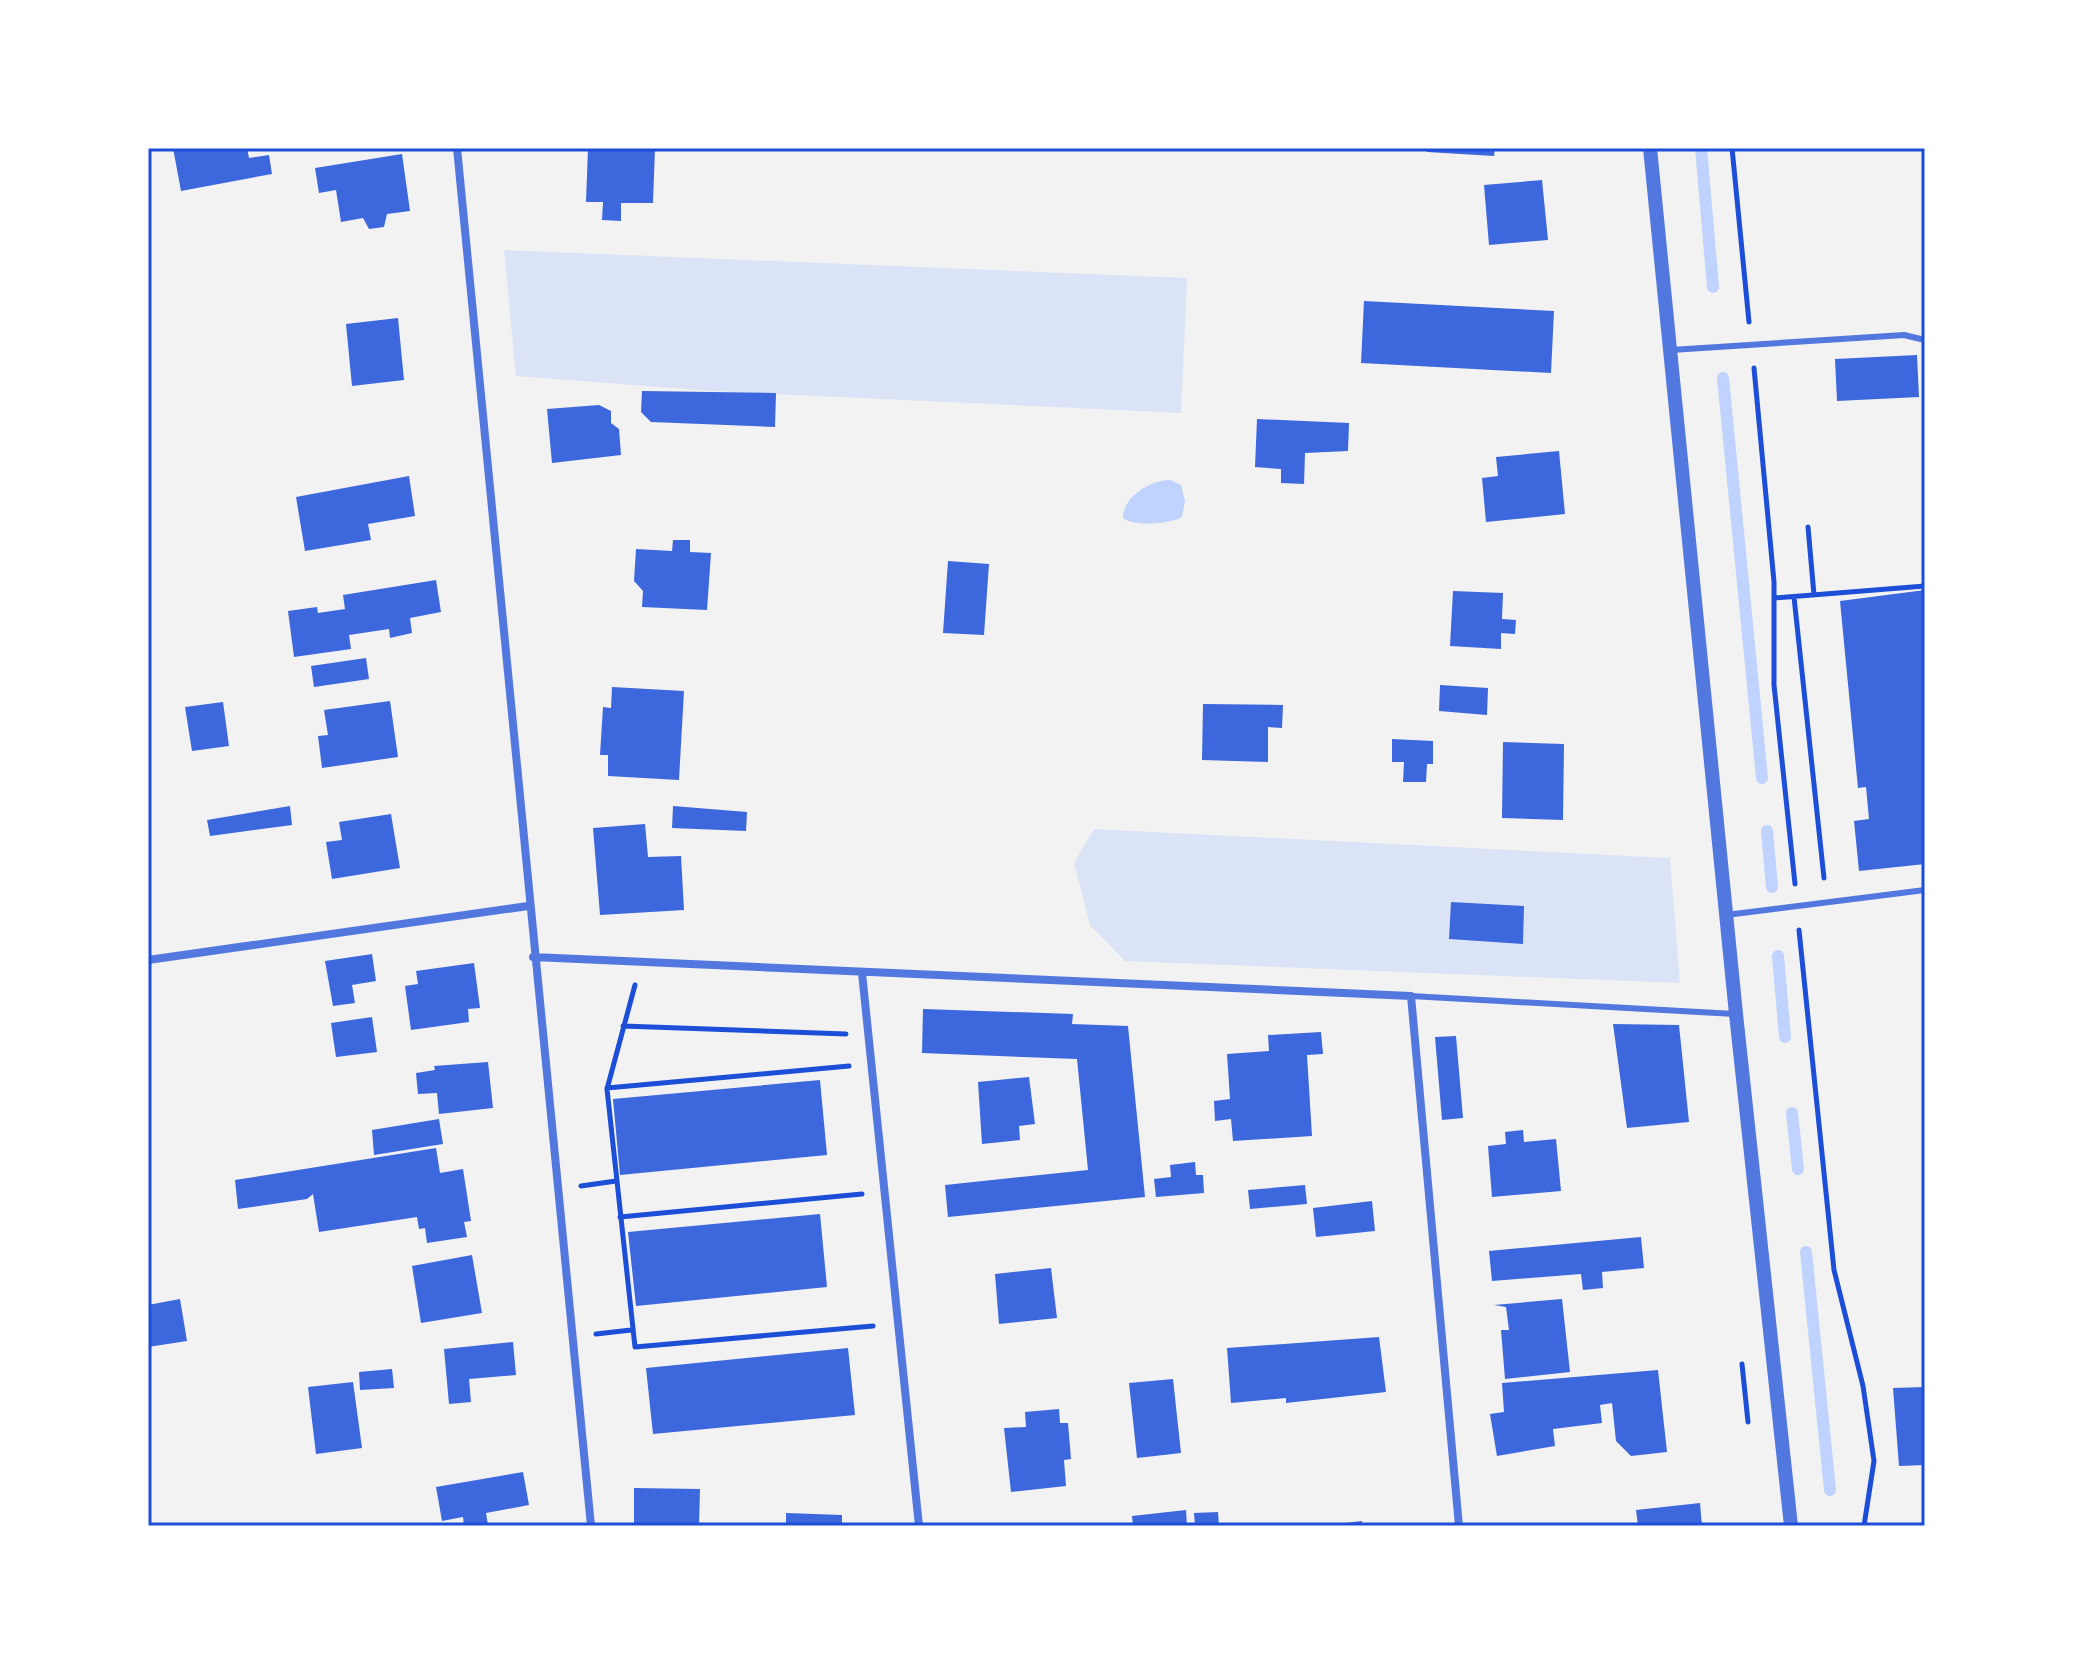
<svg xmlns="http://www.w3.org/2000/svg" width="2073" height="1674" font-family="'Roboto Serif',serif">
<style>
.green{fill:#dbe4f7}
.water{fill:#bfd3fe}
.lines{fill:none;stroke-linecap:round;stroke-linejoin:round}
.stream{stroke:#bfd3fe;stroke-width:12}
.building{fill:#3d67dc}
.path{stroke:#1d4ed8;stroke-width:5}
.service{stroke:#5277de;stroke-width:6}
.minor{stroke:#5277de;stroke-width:8}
.tertiary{stroke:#5277de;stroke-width:14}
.neatline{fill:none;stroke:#1d4ed8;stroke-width:3}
</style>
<rect width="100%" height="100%" fill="#f2f2f2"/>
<path class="green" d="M504,250l683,28 -6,135 -470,-22 -195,-15z
M1094,829l576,29 10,125 -555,-22 -35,-36 -16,-62z"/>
<path class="water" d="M1170,480l11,5 4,16 -3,16c-13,7 -48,10 -59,1 0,-21 27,-38 47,-38z"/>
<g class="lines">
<path class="stream" d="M1701,148l12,139
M1723,378l39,400
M1767,831l5,56
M1778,956l7,81
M1792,1113l6,56
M1806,1252l24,238"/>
</g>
<path class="building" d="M173,148h74l2,10 20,-3 3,19 -91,17z
M588,148h67l-2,55h-32v18l-19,-1 1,-18h-17z
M1427,148h68l-1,8 -67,-4z
M402,154l8,57 -23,3 -3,13 -15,2 -6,-11 -22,4 -5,-32 -17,3 -4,-25z
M1542,180l6,60 -59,5 -5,-60z
M1364,301l190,10 -3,62 -190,-10z
M398,318l6,62 -52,6 -6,-62z
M1917,355l2,42 -82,4 -2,-42z
M642,391l134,2 -1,34 -124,-5 -10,-10z
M599,405l12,6v12l8,6 2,26 -69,8 -5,-54z
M1257,419l92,4 -1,28 -43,2 -1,31 -23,-1v-14l-26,-2z
M1559,451l6,63 -79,8 -4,-44 16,-2 -2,-19z
M409,476l6,40 -47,8 3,16 -66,11 -9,-54z
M673,540h17v12l21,1 -4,57 -65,-3 1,-16 -9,-10 2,-32 36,2z
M948,561l41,3 -5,71 -41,-2z
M436,580l5,32 -31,6 2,15 -22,5 -1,-9 -40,6 2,14 -57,8 -6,-46 29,-4 1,6 27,-4 -2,-14z
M1925,590v274l-66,7 -5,-50 15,-2 -3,-32 -8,1 -18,-187z
M1453,591l50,2 -1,26 14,1 -1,14 -14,-1v16l-51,-3z
M366,658l3,21 -55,8 -3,-21z
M1440,685l48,3 -1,27 -48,-4z
M612,687l72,4 -5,89 -71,-4v-21h-8l3,-48 8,1z
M390,701l8,56 -76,11 -4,-32 10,-1 -4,-25z
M223,702l6,44 -37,5 -7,-44z
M1203,704l80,1 -1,23 -14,-1v35l-66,-2z
M1392,739l41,2v23h-6l-1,18h-23l1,-20h-12z
M1503,742l61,2 -1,76 -61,-2z
M290,806l2,19 -82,11 -3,-16z
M673,806l74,6 -1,19 -74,-3z
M391,814l9,54 -68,11 -6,-37 16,-2 -3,-18z
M645,824l3,33 33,-1 3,54 -84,5 -7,-87z
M1451,902l73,4 -1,38 -74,-5z
M372,954l4,27 -24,4 3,18 -22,3 -8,-45z
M474,963l6,45 -12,1 1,13 -58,8 -6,-44 13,-2 -2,-13z
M923,1009l150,5 -1,10 56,2 17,171 -197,20 -3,-32 143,-15 -11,-111 -155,-6z
M372,1017l5,35 -41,5 -5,-34z
M1613,1024l66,1 10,97 -62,6z
M1321,1032l2,22 -16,1 5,81 -79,5 -2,-22 -16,2 -1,-20 16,-2 -3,-45 42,-3 -1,-16z
M1456,1036l7,82 -21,2 -7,-83z
M488,1062l5,46 -54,6 -2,-21 -19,1 -2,-21 19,-3 -1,-4z
M1029,1077l6,47 -16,2 1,14 -38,4 -4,-62z
M820,1080l7,75 -207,20 -7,-76z
M439,1119l4,25 -69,11 -2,-25z
M1523,1130l1,12 32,-3 5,52 -69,6 -4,-51 18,-2 -1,-12z
M436,1148l4,25 23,-4 8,52 -7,1 3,15 -40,6 -2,-15 -6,1 -2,-12 -98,15 -6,-38 -6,5 -69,10 -3,-29z
M1195,1162l1,13h7l1,18 -48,4 -2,-18 17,-2 -1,-12z
M1305,1185l2,19 -57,5 -2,-19z
M1372,1201l3,30 -59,6 -3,-29z
M820,1214l7,73 -191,19 -8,-74z
M1641,1237l3,31 -42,4 1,16 -20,2 -2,-16 -89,7 -3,-30z
M472,1255l10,58 -61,10 -9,-57z
M1051,1268l6,50 -58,6 -4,-50z
M180,1299l7,42 -39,6v-42z
M1562,1299l8,73 -65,7 -4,-49h8l-3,-23 -12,-2z
M1379,1337l7,55 -100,11v-5l-55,5 -4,-55z
M513,1342l3,33 -47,4 2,23 -22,2 -5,-55z
M848,1348l7,67 -202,19 -7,-66z
M392,1369l2,19 -34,2 -1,-18z
M1658,1370l9,82 -36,4 -15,-15 -4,-38 -12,2 2,18 -49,6 2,17 -58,10 -7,-42 14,-2 -2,-29z
M1173,1379l8,74 -44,5 -8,-75z
M353,1382l9,66 -46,6 -8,-67z
M1925,1387v78l-26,1 -6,-78z
M1059,1409l1,14h8l3,36 -7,1 2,26 -55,6 -7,-64 22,-1 -1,-15z
M523,1472l6,33 -43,8 2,12 -7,1h-17l-1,-9 -21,4 -6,-34z
M634,1488l66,1 -1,37 -65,-3z
M1700,1503l2,23h-64l-2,-16z
M1186,1510l1,16h-54l-1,-10z
M1218,1512l1,14h-24l-1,-13z
M786,1513l56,2v11h-56z
M1362,1521v5h-16l-1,-3z"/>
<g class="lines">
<path class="path" d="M1732,148l17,174
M1754,368l20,214v103l21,199
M1808,527l6,68
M1794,597l30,281
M1774,598l151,-12
M1799,930l35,340 29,116 11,75 -10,65
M635,985l-28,104 28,258 238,-21
M623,1026l223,8
M607,1088l242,-22
M581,1186l35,-5
M620,1217l242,-23
M596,1334l35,-4
M1742,1364l6,58"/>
<path class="service" d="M1671,350l233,-15 21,5
M1726,915l199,-25
M1411,996l324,18"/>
<path class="minor" d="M457,148l134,1378
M533,957l878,39 48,530
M148,960l380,-54
M862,973l57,553"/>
<path class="tertiary" d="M1650,148l86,866 55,512"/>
</g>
<rect width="2073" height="1674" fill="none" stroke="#ffffff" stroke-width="300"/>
<rect x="150" y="150" width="1773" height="1374" class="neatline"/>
</svg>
